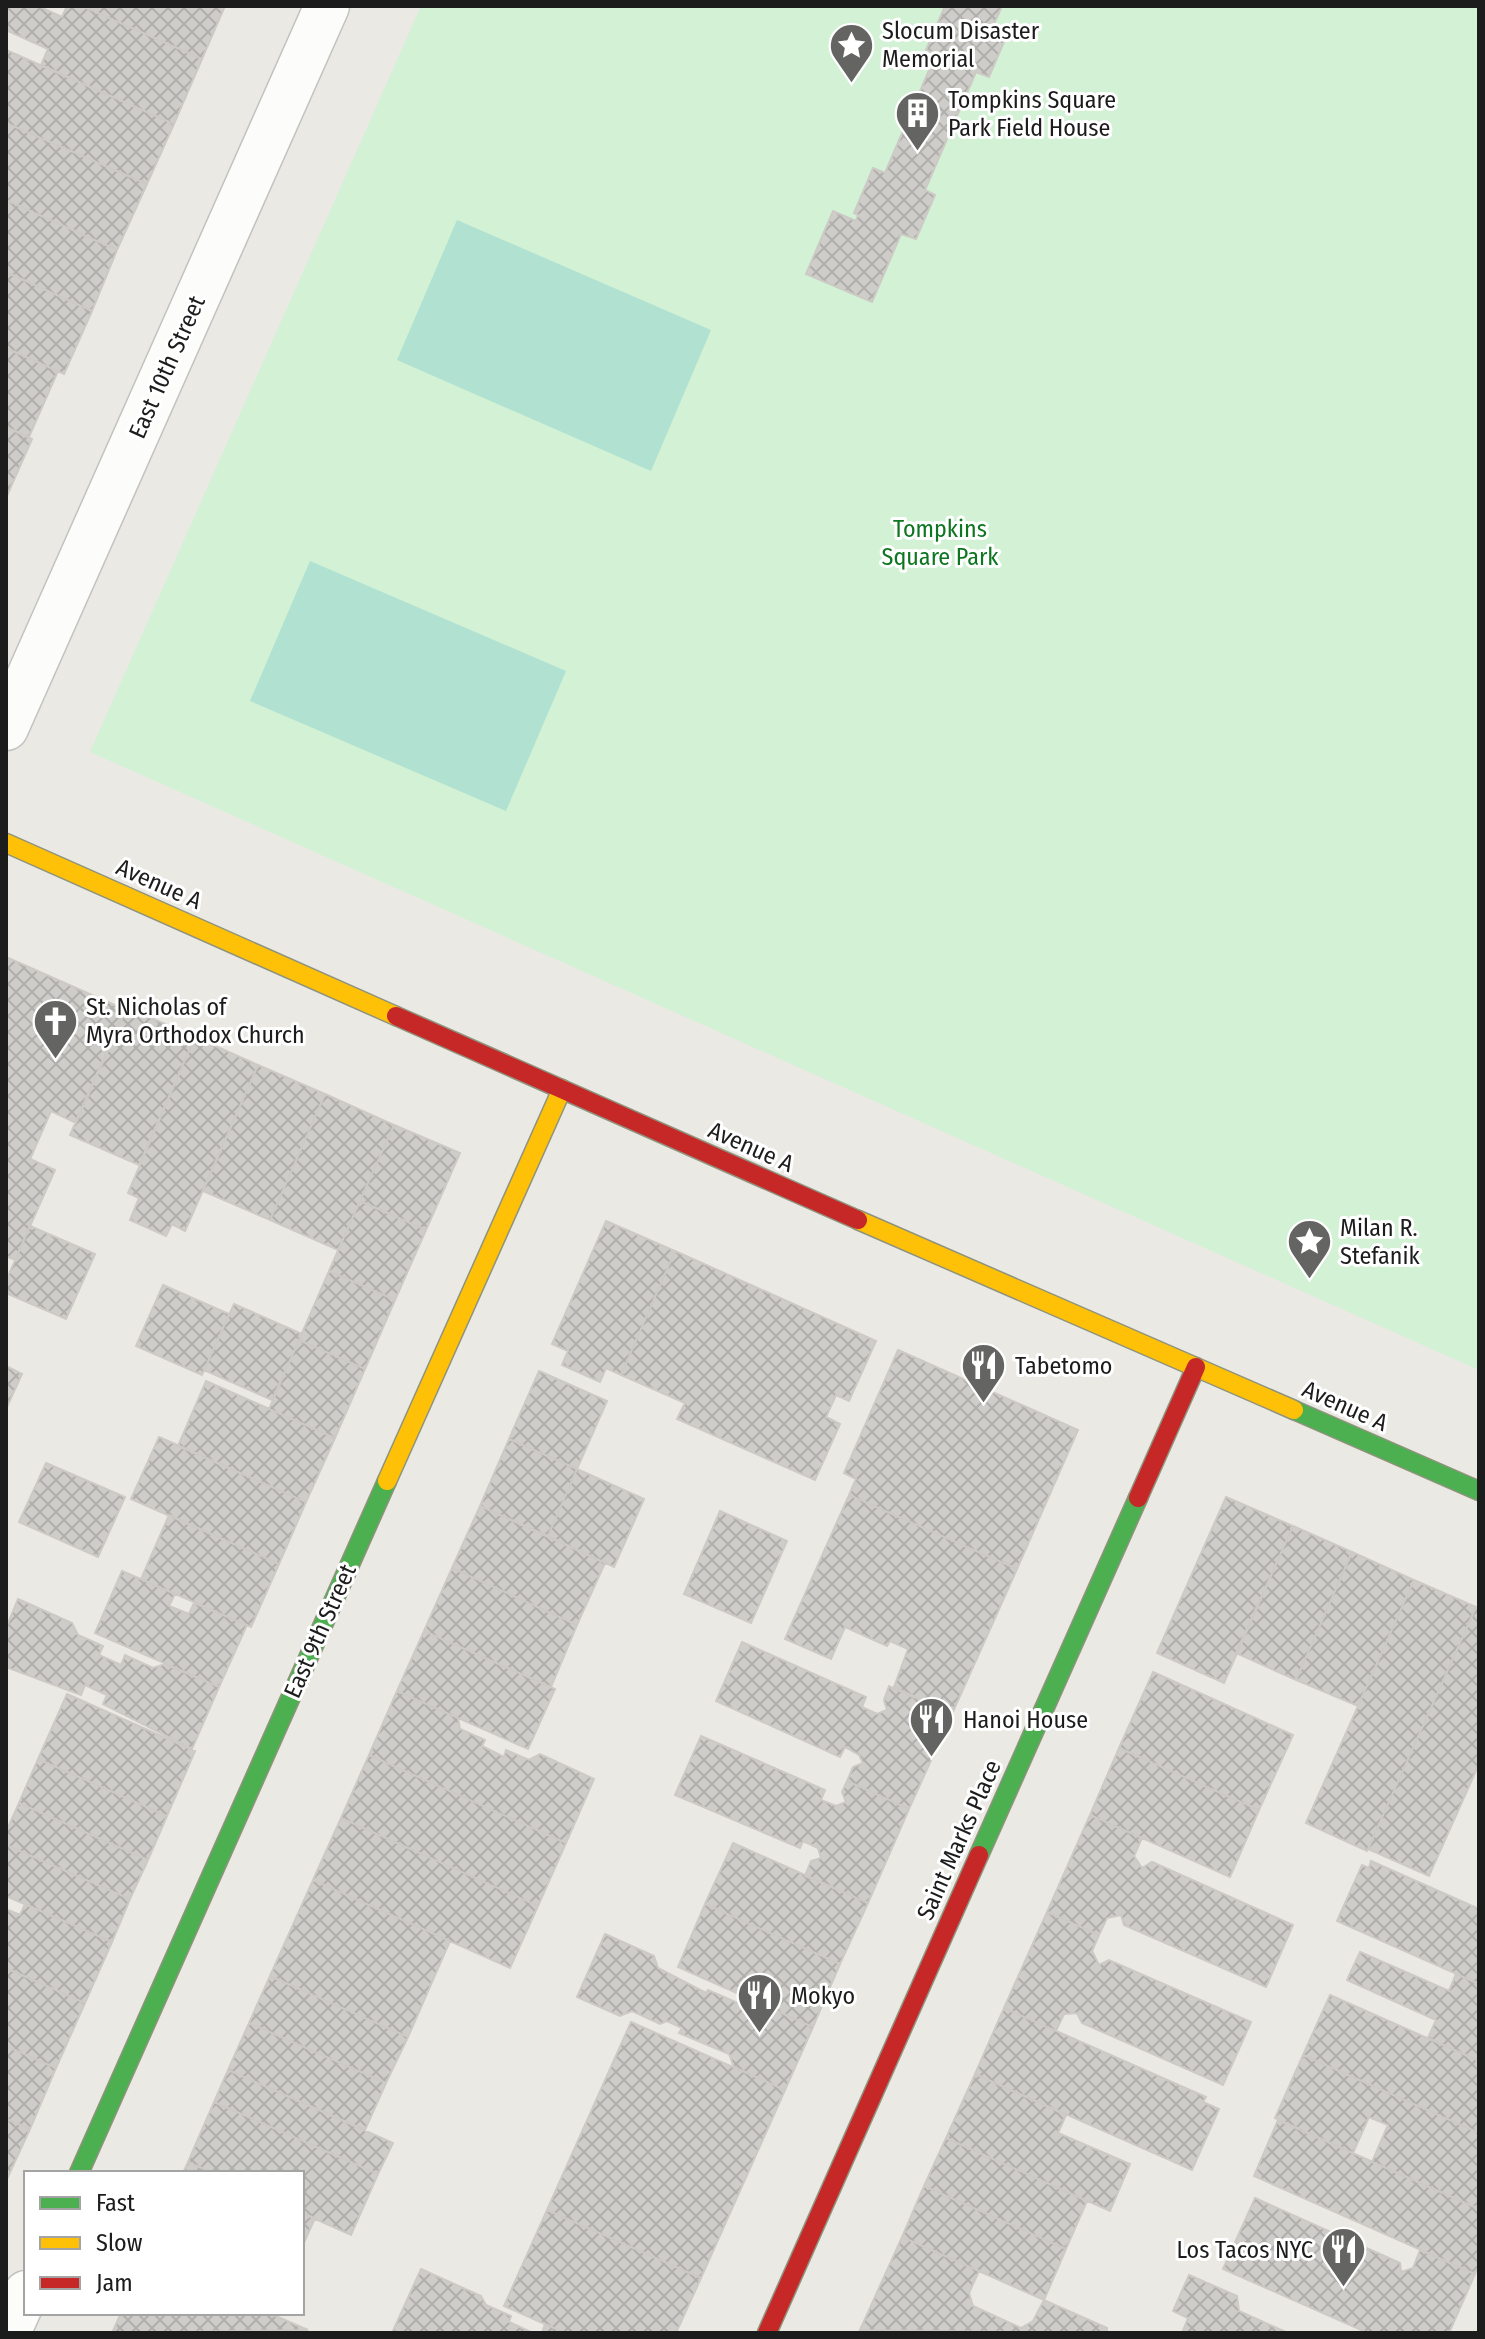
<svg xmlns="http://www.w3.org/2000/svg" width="1485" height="2339" font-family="'Fira Sans Condensed',sans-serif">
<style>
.park{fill:#d2f1d5}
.pitch{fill:#b0e1d1}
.building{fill:url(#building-cross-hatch);stroke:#cdcac5;stroke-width:2}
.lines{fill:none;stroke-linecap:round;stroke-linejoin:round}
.street-casing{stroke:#c3c2c0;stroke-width:47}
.fast-casing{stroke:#8f937d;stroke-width:21}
.slow-casing{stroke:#8f937d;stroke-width:21}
.jam-casing{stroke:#8f937d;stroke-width:21}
.street{stroke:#fcfcfb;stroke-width:44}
.fast{stroke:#4caf50;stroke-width:18}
.slow{stroke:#ffc107;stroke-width:18}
.jam{stroke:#c62828;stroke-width:18}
.labels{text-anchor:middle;stroke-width:6;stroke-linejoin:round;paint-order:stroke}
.poi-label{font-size:24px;fill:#1c1c1c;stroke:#fff;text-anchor:start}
.street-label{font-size:24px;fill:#1c1c1c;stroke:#fff}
.park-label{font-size:24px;fill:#0e7620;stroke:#fff}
</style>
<defs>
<pattern id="building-cross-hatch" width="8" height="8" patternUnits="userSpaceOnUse" patternTransform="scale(2)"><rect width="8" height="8" fill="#cecdc9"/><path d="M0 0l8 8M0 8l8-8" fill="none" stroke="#b0afac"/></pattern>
</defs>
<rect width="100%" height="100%" fill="#eae9e4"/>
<path class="park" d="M421,6h1058v1364l-1389,-618z"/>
<path class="pitch" d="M457,220l254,110 -60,141 -254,-111z
M310,561l256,110 -60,140 -256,-110z"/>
<path class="building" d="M6,6h32l24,11 5,-11h15l120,53 -28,65 -133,-59 7,-16 -42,-19z
M82,6h143l-23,53z
M945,6h57l-8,18 15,6 -20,47 -13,-5 -51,118 10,5 -19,44 -15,-5 -29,68 -66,-28 27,-63 23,10 2,-6 -4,-2 19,-45 12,5 51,-119 -10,-4z
M6,50l168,74 -27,60 -141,-61z
M6,123l141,61 -30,66 -111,-50z
M6,200l111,50 -25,61 -86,-39z
M6,272l86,39 -28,63 -58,-26z
M6,348l52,23 -29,66 -23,-10z
M6,427l26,12 -26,59z
M6,957l120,53 -50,113 -25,-12 -21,48 25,11 -40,90 -9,-4z
M126,1007l69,30 -56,128 -69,-30z
M195,1037l63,28 -73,166 -13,-7 -6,12 -36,-16 9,-22 -11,-5z
M258,1065l67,29 -55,126 -67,-29z
M325,1094l69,31 -56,125 -68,-30z
M394,1125l66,28 -34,77 -66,-29z
M360,1201l66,29 -31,70 -66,-29z
M606,1221l69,30 -54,124 -15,-7 -6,14 -38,-17 6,-14 -16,-7z
M30,1226l65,28 -29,65 -60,-26v-12z
M675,1251l201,90 -27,60 -13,-6 -10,22 14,7 -25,56 -138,-61 8,-16 -64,-28z
M329,1271l66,29 -30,69 -66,-29z
M163,1285l66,29 -27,61 -66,-29z
M234,1304l68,30 -30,66 -68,-30z
M299,1340l66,29 -30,69 -66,-29z
M898,1350l180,80 -61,139 -168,-74 7,-16 -12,-6z
M6,1366l16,8 -16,35z
M539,1371l68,30 -30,68 -68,-30z
M206,1381l129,57 -29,64 -128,-56z
M159,1437l147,65 -27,62 -148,-65z
M509,1439l68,30 -29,67 -68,-30z
M46,1463l79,34 -27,60 -79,-35z
M577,1469l67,30 -30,68 -66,-31z
M849,1495l168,74 -65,145 -58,-27 14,-38 -18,-8 -3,5 -42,-19 -14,32 -46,-20z
M1226,1497l67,29 -69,157 -67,-30z
M480,1506l125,57 -28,62 -125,-57z
M720,1511l67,30 -36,82 -67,-29z
M169,1515l110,49 -28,63 -110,-48z
M1293,1526l59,26 -56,128 -60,-27z
M1352,1552l62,28 -56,126 -62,-26z
M452,1568l125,57 -26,62 -127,-56z
M122,1571l53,23 -6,12 20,8 5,-11 53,22 -28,62 -124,-54z
M1414,1580l62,27 -109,244 -61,-28z
M18,1599l54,24 6,12 25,11 -4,9 22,10 4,-10 28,13 12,-4 54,23 -27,62 -89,-45 4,-9 -22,-10 -4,10 -75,-28v-39z
M1476,1607l3,2v155l-50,112 -61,-27z
M424,1631l131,58 -27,60 -131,-58z
M742,1642l124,55 -4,10 15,7 10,-4 -3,-10 5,-14 63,28 -43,95 -62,-28 6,-14 10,-4 -4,-8 -14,-8 -5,10 -124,-56z
M1153,1672l140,63 -34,75 -140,-62z
M397,1691l61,27 2,11 25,11 -3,6 22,11 2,-7 23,10 11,-6 54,25 -28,64 -197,-88z
M67,1694l128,57 -28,65 -129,-57z
M701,1736l124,54 -4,10 15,6 10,-4 -4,-10 5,-11 62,28 -41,94 -63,-27 6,-15 10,-3 -3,-10 -15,-7 -3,7 -125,-53z
M1119,1748l140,62 -29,67 -140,-62z
M369,1755l197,88 -28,63 -197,-88z
M38,1759l129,57 -19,44 -129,-57z
M19,1803l129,57 -18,39 -124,-54v-13z
M1090,1815l52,23 -8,18 8,12 10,-6 141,63 -27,62 -142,-62 -3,-10 -14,3 -8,17 -52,-23z
M341,1818l197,88 -28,62 -197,-88z
M733,1843l135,60 -28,61 -135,-60z
M6,1845l124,54 -18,43 -106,-46z
M1371,1861l108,48v75l-142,-63 25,-56 7,3z
M313,1880l137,61 -42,96 -138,-61z
M25,1904l87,38 -27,61 -79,-35v-59l14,6z
M705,1904l135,60 -27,63 -135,-60z
M1047,1912l52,23 -7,16 7,14 10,-5 142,62 -28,63 -141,-62 -5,-10 -13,1 -8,17 -52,-23z
M605,1934l49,22 4,12 48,25 2,-3 41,18 12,-4 52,23 -28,63 -51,-23 -5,-13 -50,-21 3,-5 -15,-7 -7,3 -28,-13 -12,5 -43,-19z
M1360,1952l89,39 7,-17 23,10v77l-51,-23 8,-18 -89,-40z
M6,1968l79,35 -29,65 -50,-22z
M270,1976l138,61 -22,46 -137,-60z
M1330,1995l149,66v72l-176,-78z
M1004,2008l202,89 -3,5 16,7 -27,61 -217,-96z
M631,2022l154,68 -84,188 -154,-68z
M249,2023l137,60 -21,47 -137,-60z
M6,2046l50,22 -26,61 -24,-10z
M1303,2055l176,78v76l-107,-47 16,-37 -19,-8 -16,36 -78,-35z
M228,2070l165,73 -15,31 -164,-72z
M975,2074l91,41 -8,18 72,31 -20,47 -164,-73z
M214,2102l164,72 -27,61 -49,-22v-40h-89l-25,-11z
M6,2119l24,10 -24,52z
M1278,2120l201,89v56l-4,9 -221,-98z
M946,2138l141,63 -21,48 -142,-63z
M188,2162l25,11h-30z
M924,2186l142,63 -22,51 -142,-63z
M1255,2198l145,65 1,9 12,-4 7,-18 55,24 -26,59h-81l-145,-64z
M547,2210l154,68 -25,55h-111l-61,-27z
M302,2213l13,5 -13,29z
M902,2237l77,34 -10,22 4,13 48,22 12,-7 11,-21 63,28v5l-247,-3z
M421,2269l60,27 5,9 25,11 -2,6 24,11h-141z
M1189,2275l48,21 2,15 49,22h-106l6,-15 -15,-7z
M121,2313h148l39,17 -196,3z
M545,2324l20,9h-23z"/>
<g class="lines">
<defs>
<path id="street" d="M6,728l321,-722
M8,2333l18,-40"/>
<path id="fast" d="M1294,1410l185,81
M979,1855l159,-357
M79,2173l308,-692"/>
<path id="slow" d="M6,843l390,173
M858,1220l436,190
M387,1481l175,-392"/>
<path id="jam" d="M396,1016l462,204
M1138,1498l58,-131
M767,2333l212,-478"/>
</defs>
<use href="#street" class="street-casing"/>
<use href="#fast" class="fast-casing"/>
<use href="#slow" class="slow-casing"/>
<use href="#jam" class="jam-casing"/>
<use href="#street" class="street"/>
<use href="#fast" class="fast"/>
<use href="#slow" class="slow"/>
<use href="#jam" class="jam"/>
</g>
<defs>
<symbol id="sight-pin" viewBox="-11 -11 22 30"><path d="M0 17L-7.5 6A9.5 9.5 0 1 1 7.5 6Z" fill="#646462" stroke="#fff"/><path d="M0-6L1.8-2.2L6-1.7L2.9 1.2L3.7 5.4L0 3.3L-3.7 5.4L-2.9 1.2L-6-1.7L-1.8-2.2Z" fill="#fff"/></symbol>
<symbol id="building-pin" viewBox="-11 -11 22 30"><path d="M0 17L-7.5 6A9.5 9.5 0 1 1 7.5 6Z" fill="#646462" stroke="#fff"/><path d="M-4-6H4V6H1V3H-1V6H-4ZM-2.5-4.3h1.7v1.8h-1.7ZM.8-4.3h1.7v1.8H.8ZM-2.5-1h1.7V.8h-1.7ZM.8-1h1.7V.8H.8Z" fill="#fff"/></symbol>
<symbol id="church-pin" viewBox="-11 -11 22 30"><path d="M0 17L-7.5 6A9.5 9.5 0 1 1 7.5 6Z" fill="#646462" stroke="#fff"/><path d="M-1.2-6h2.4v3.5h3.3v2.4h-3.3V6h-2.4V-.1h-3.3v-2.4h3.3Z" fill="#fff"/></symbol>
<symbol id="restaurant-pin" viewBox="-11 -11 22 30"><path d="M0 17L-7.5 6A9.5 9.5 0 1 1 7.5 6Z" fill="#646462" stroke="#fff"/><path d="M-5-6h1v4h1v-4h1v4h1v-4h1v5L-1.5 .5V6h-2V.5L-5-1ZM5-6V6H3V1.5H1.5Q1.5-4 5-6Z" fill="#fff"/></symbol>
</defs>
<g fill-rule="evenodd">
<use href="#sight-pin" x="826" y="20" width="51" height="69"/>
<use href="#building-pin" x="892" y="88" width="51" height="69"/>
<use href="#church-pin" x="30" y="996" width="51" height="69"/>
<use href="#sight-pin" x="1284" y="1216" width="51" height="69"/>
<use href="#restaurant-pin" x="958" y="1340" width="51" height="69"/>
<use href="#restaurant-pin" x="906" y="1694" width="51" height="69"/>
<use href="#restaurant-pin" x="734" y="1970" width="51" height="69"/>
<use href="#restaurant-pin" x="1318" y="2224" width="51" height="69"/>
</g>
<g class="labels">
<g class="poi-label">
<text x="882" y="39">Slocum Disaster<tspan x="882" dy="28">Memorial</tspan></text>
<text x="948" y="108">Tompkins Square<tspan x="948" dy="28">Park Field House</tspan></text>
<text x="86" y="1015">St. Nicholas of<tspan x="86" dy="28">Myra Orthodox Church</tspan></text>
<text x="1340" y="1236">Milan R.<tspan x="1340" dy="28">Stefanik</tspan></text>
<text x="1015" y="1374">Tabetomo</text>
<text x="963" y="1728">Hanoi House</text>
<text x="791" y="2004">Mokyo</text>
<text x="1313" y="2258" text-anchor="end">Los Tacos NYC</text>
</g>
<g class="street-label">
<text transform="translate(167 367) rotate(-66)" y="8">East 10th Street</text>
<text transform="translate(159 884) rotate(24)" y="8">Avenue A</text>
<text transform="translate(751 1147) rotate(24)" y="8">Avenue A</text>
<text transform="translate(1345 1406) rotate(24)" y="8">Avenue A</text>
<text transform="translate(320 1631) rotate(-66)" y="8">East 9th Street</text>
<text transform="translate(959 1840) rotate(-66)" y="8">Saint Marks Place</text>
</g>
<g class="park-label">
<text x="940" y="537">Tompkins<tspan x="940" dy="28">Square Park</tspan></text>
</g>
</g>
<rect width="1485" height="2339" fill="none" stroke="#1c1c1c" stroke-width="16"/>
<rect x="24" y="2171" width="280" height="144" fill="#ffffff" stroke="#a4a4a4" stroke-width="2"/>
<rect x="40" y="2197" width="40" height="12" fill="#4caf50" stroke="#a4a4a4" stroke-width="2"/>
<text x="96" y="2211" font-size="24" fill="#1c1c1c">Fast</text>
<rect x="40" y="2237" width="40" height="12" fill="#ffc107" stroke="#a4a4a4" stroke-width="2"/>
<text x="96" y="2251" font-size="24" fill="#1c1c1c">Slow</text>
<rect x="40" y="2277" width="40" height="12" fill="#c62828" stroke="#a4a4a4" stroke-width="2"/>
<text x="96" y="2291" font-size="24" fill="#1c1c1c">Jam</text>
</svg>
